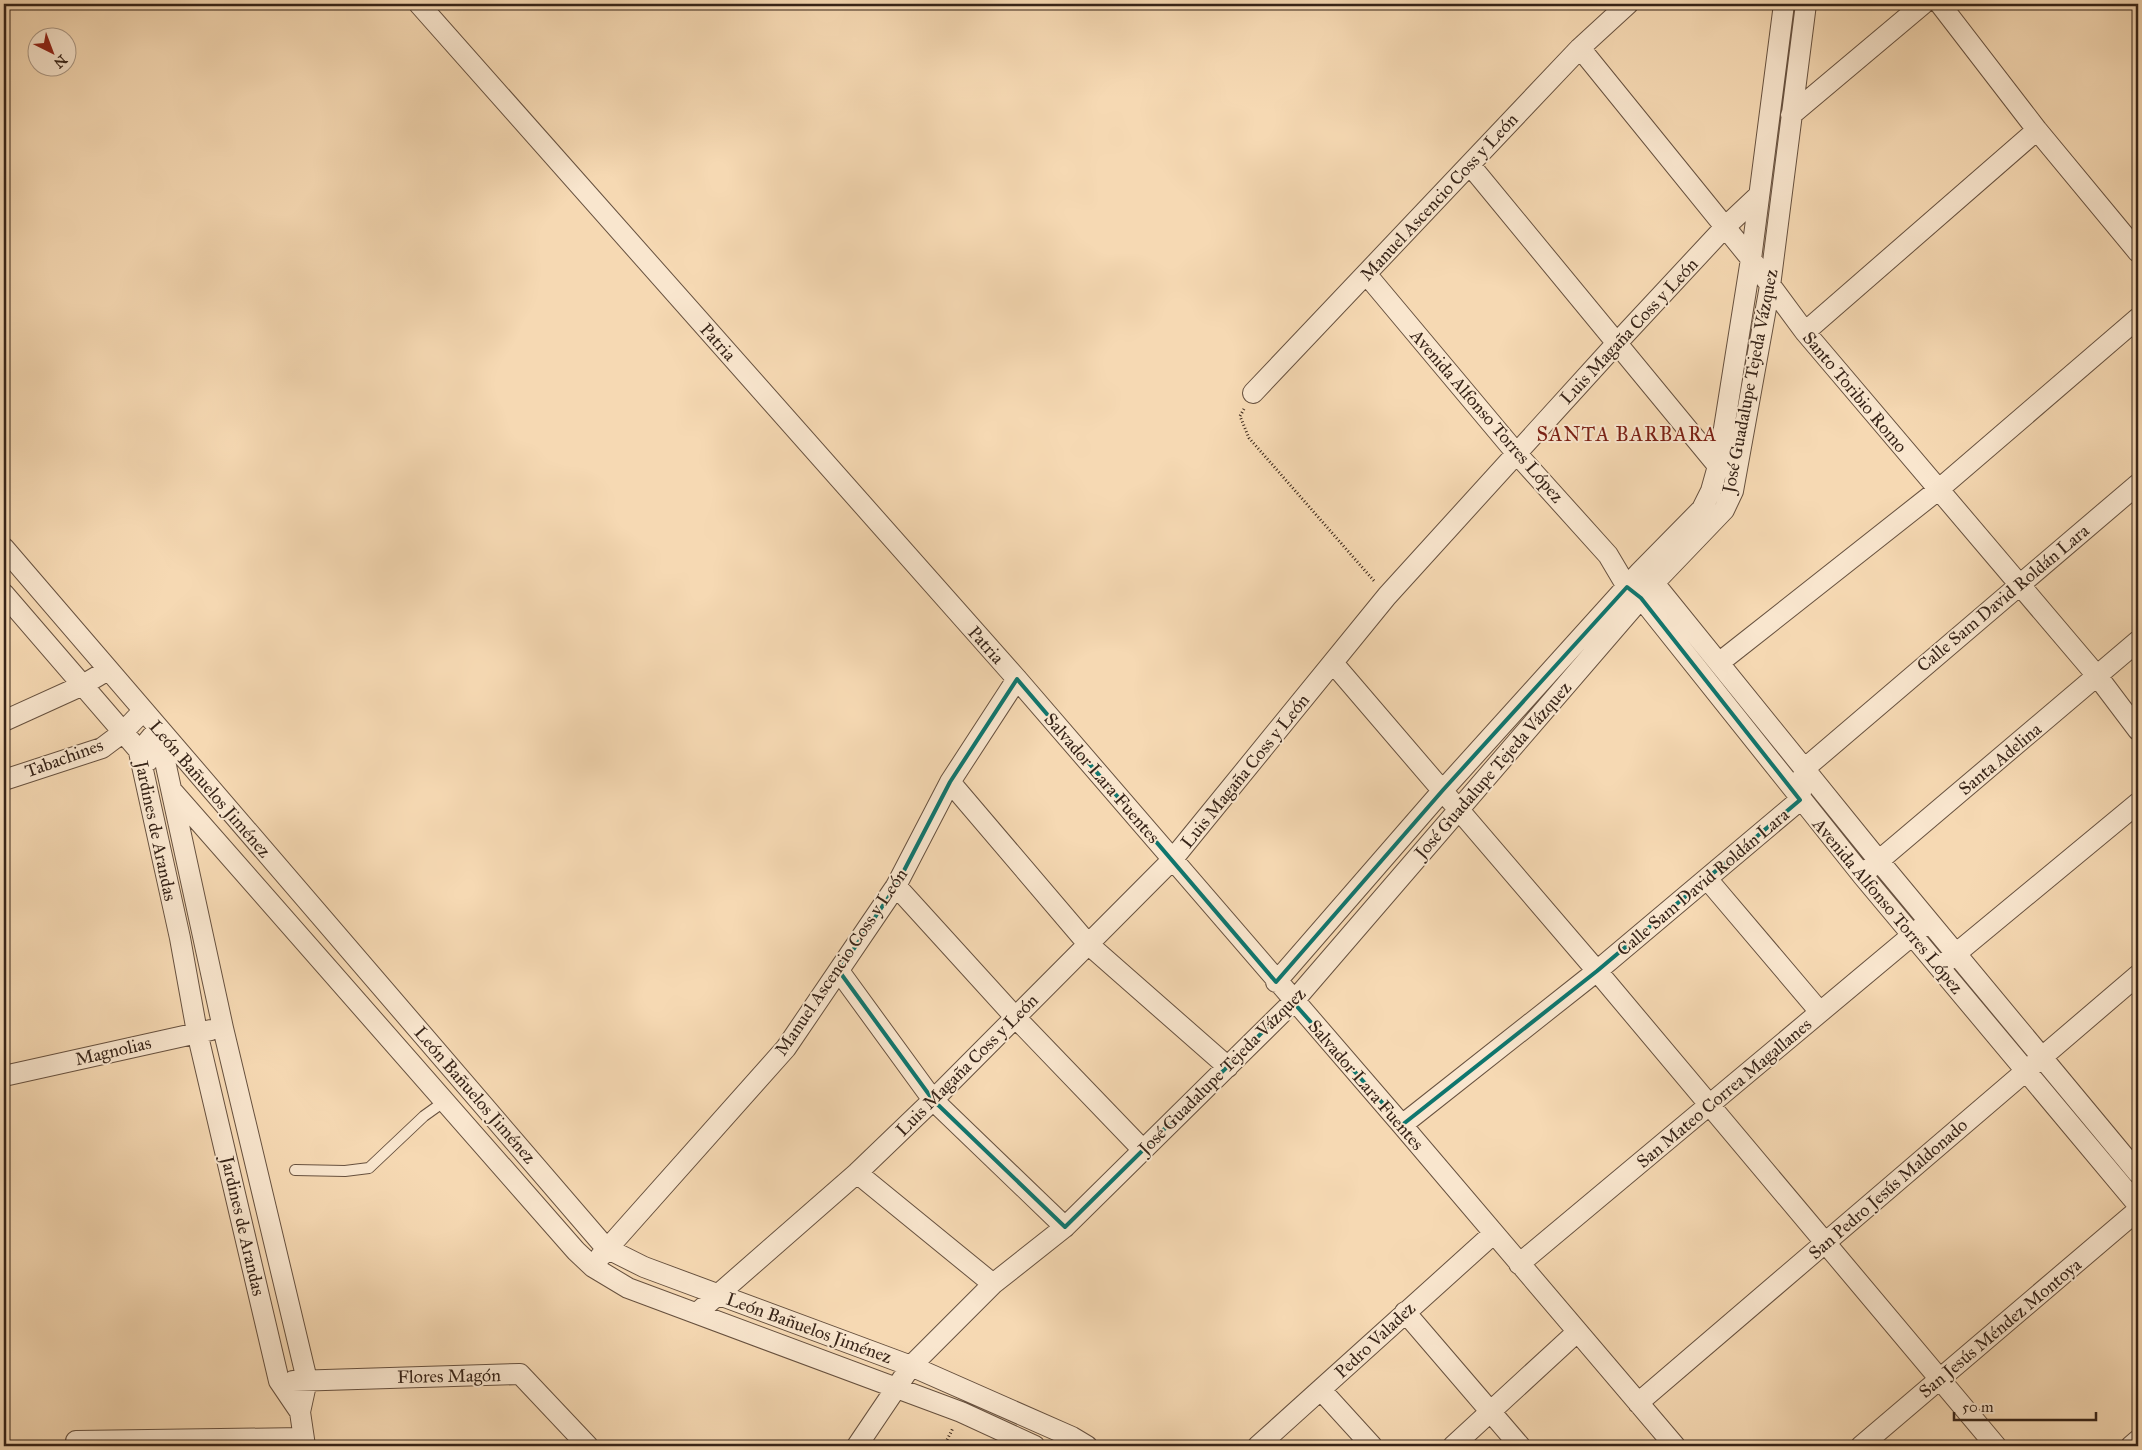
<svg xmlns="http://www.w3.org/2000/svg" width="2142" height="1450" font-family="'IM FELL Great Primer',serif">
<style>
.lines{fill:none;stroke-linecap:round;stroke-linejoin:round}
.lane-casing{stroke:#67513f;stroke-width:12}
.street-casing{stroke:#67513f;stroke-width:22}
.path{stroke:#372418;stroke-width:3;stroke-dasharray:1 2.5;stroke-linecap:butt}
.lane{stroke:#f9e6ce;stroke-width:10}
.street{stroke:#f9e6ce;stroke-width:20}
.marked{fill:none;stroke:#0f766e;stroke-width:4;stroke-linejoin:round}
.labels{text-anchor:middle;stroke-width:4;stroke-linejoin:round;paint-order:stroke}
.street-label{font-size:18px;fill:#372418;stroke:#f9e6ce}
.quarter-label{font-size:20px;letter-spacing:1px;fill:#7a1f14;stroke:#f9e6ce}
</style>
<rect width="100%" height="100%" fill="#f6d9b3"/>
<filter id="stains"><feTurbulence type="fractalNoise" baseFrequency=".004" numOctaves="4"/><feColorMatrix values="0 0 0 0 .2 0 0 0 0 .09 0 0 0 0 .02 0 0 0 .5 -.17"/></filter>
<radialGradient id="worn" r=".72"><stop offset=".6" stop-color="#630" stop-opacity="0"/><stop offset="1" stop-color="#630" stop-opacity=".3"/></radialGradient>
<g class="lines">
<defs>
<path id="lane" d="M295,1170l50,1 24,-3 55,-52 21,-15"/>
<path id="street" d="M419,4l598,675 385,446 273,321
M1940,4l97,126 101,122
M1580,48l171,211 54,73 293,345 40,53
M1791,115l132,-111
M1470,165l248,301
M1367,275l150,179 91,101 19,32 14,11 221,277 276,330
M1805,332l232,-202
M1253,393l327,-345 48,-44
M4,548l602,700 38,19 267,99 161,71 15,9
M1645,575l9,8 225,278 259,312
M4,594l144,167
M1720,662l218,-172 200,-172
M1333,663l264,308 399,475
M4,721l77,-35 27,-16
M4,780l98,-32 20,-15 21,-22
M950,782l138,162 140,123
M174,793l402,458 17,16 35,21 333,124 74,34
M1869,869l269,-228
M1708,880l112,132
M896,886l120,132 127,132
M1947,961l191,-158
M839,971l94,129 132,127
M1276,982l167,-192 197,-218 62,-63 9,-18 7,-25 33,-207 33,-255
M4,1076l207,-46
M1402,1125l195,-154 203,-171 4,-31 334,-285
M857,1173l136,111
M600,1257l186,-209 110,-162 54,-104 67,-103
M1519,1264l403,-337
M1405,1312l115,134
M697,1313l160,-140 76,-73 239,-240 215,-264 229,-252 108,-116 34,-32
M293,1381l227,-7 68,72
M1321,1390l51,56
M1638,1403l500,-428
M300,1412l-21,-31 -82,-349 -17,-94 -41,-186 19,-23 65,299 84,352 -7,32 5,34
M76,1441l227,-3
M857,1446l54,-80 82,-82 72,-57 228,-225 361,-419 70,-73 9,-19 37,-205 36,-282
M1258,1446l235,-212
M1453,1446l124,-114
M1861,1446l277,-236
M2131,1446l7,-6"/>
</defs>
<use href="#lane" class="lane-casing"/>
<use href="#street" class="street-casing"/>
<path class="path" d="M1244,409l-4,7 9,22 126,144
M944,1446l9,-18"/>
<use href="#lane" class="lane"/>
<use href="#street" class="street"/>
</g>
<path class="marked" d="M1627,587l14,11 159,202 -203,171 -195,154 -109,-123 -228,225 -132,-127 -94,-129 57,-85 54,-104 67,-103 259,303 167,-192z"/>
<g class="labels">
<g class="street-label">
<text transform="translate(1439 197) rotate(-47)" y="6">Manuel Ascencio Coss y León</text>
<text transform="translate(1629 331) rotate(-47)" y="6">Luis Magaña Coss y León</text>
<text transform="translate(718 342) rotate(48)" y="6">Patria</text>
<text transform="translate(1750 381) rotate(-79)" y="6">José Guadalupe Tejeda Vázquez</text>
<text transform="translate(1855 392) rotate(50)" y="6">Santo Toribio Romo</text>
<text transform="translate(1487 416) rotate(49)" y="6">Avenida Alfonso Torres López</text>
<text transform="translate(2003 598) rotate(-40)" y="6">Calle Sam David Roldán Lara</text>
<text transform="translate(986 645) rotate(48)" y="6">Patria</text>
<text transform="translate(64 758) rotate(-20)" y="6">Tabachines</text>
<text transform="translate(2000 759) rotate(-40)" y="6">Santa Adelina</text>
<text transform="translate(1493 770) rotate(-49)" y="6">José Guadalupe Tejeda Vázquez</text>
<text transform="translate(1245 771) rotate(-51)" y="6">Luis Magaña Coss y León</text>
<text transform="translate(1102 778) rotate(49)" y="6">Salvador Lara Fuentes</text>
<text transform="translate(210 789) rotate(49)" y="6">León Bañuelos Jiménez</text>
<text transform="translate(156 831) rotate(78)" y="6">Jardines de Arandas</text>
<text transform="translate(1703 882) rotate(-40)" y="6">Calle Sam David Roldán Lara</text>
<text transform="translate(1888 906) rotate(50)" y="6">Avenida Alfonso Torres López</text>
<text transform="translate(841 962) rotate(-56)" y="6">Manuel Ascencio Coss y León</text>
<text transform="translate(113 1051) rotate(-13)" y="6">Magnolias</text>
<text transform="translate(967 1065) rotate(-45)" y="6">Luis Magaña Coss y León</text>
<text transform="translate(1222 1071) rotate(-45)" y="6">José Guadalupe Tejeda Vázquez</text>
<text transform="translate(1366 1085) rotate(49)" y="6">Salvador Lara Fuentes</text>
<text transform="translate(1724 1093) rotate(-40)" y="6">San Mateo Correa Magallanes</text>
<text transform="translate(475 1095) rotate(49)" y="6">León Bañuelos Jiménez</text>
<text transform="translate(1888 1189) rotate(-41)" y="6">San Pedro Jesús Maldonado</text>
<text transform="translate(243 1226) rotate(77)" y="6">Jardines de Arandas</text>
<text transform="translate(809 1328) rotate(20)" y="6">León Bañuelos Jiménez</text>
<text transform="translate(2000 1328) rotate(-40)" y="6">San Jesús Méndez Montoya</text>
<text transform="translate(1375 1340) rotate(-43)" y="6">Pedro Valadez</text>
<text transform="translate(449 1376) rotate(-1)" y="6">Flores Magón</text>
</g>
<g class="quarter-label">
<text x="1627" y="441">SANTA BARBARA</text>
</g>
</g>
<rect width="2142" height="1450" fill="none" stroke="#f6d9b3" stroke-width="20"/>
<rect x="5" y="5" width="2132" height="1440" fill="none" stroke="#372418" stroke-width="2.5"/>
<rect x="10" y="10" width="2122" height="1430" fill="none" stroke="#372418"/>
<g transform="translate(52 52) rotate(138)"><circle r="24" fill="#f9e6ce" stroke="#ab9885"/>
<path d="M0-4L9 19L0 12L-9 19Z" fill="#8f2418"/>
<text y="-8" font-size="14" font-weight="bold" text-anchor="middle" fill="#372418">N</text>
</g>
<path d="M1954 1412v8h142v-8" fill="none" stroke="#372418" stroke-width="2.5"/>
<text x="1962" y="1412" font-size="15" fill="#372418" stroke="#f9e6ce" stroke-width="4" paint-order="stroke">50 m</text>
<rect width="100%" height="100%" filter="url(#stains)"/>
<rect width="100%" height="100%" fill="url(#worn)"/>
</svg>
